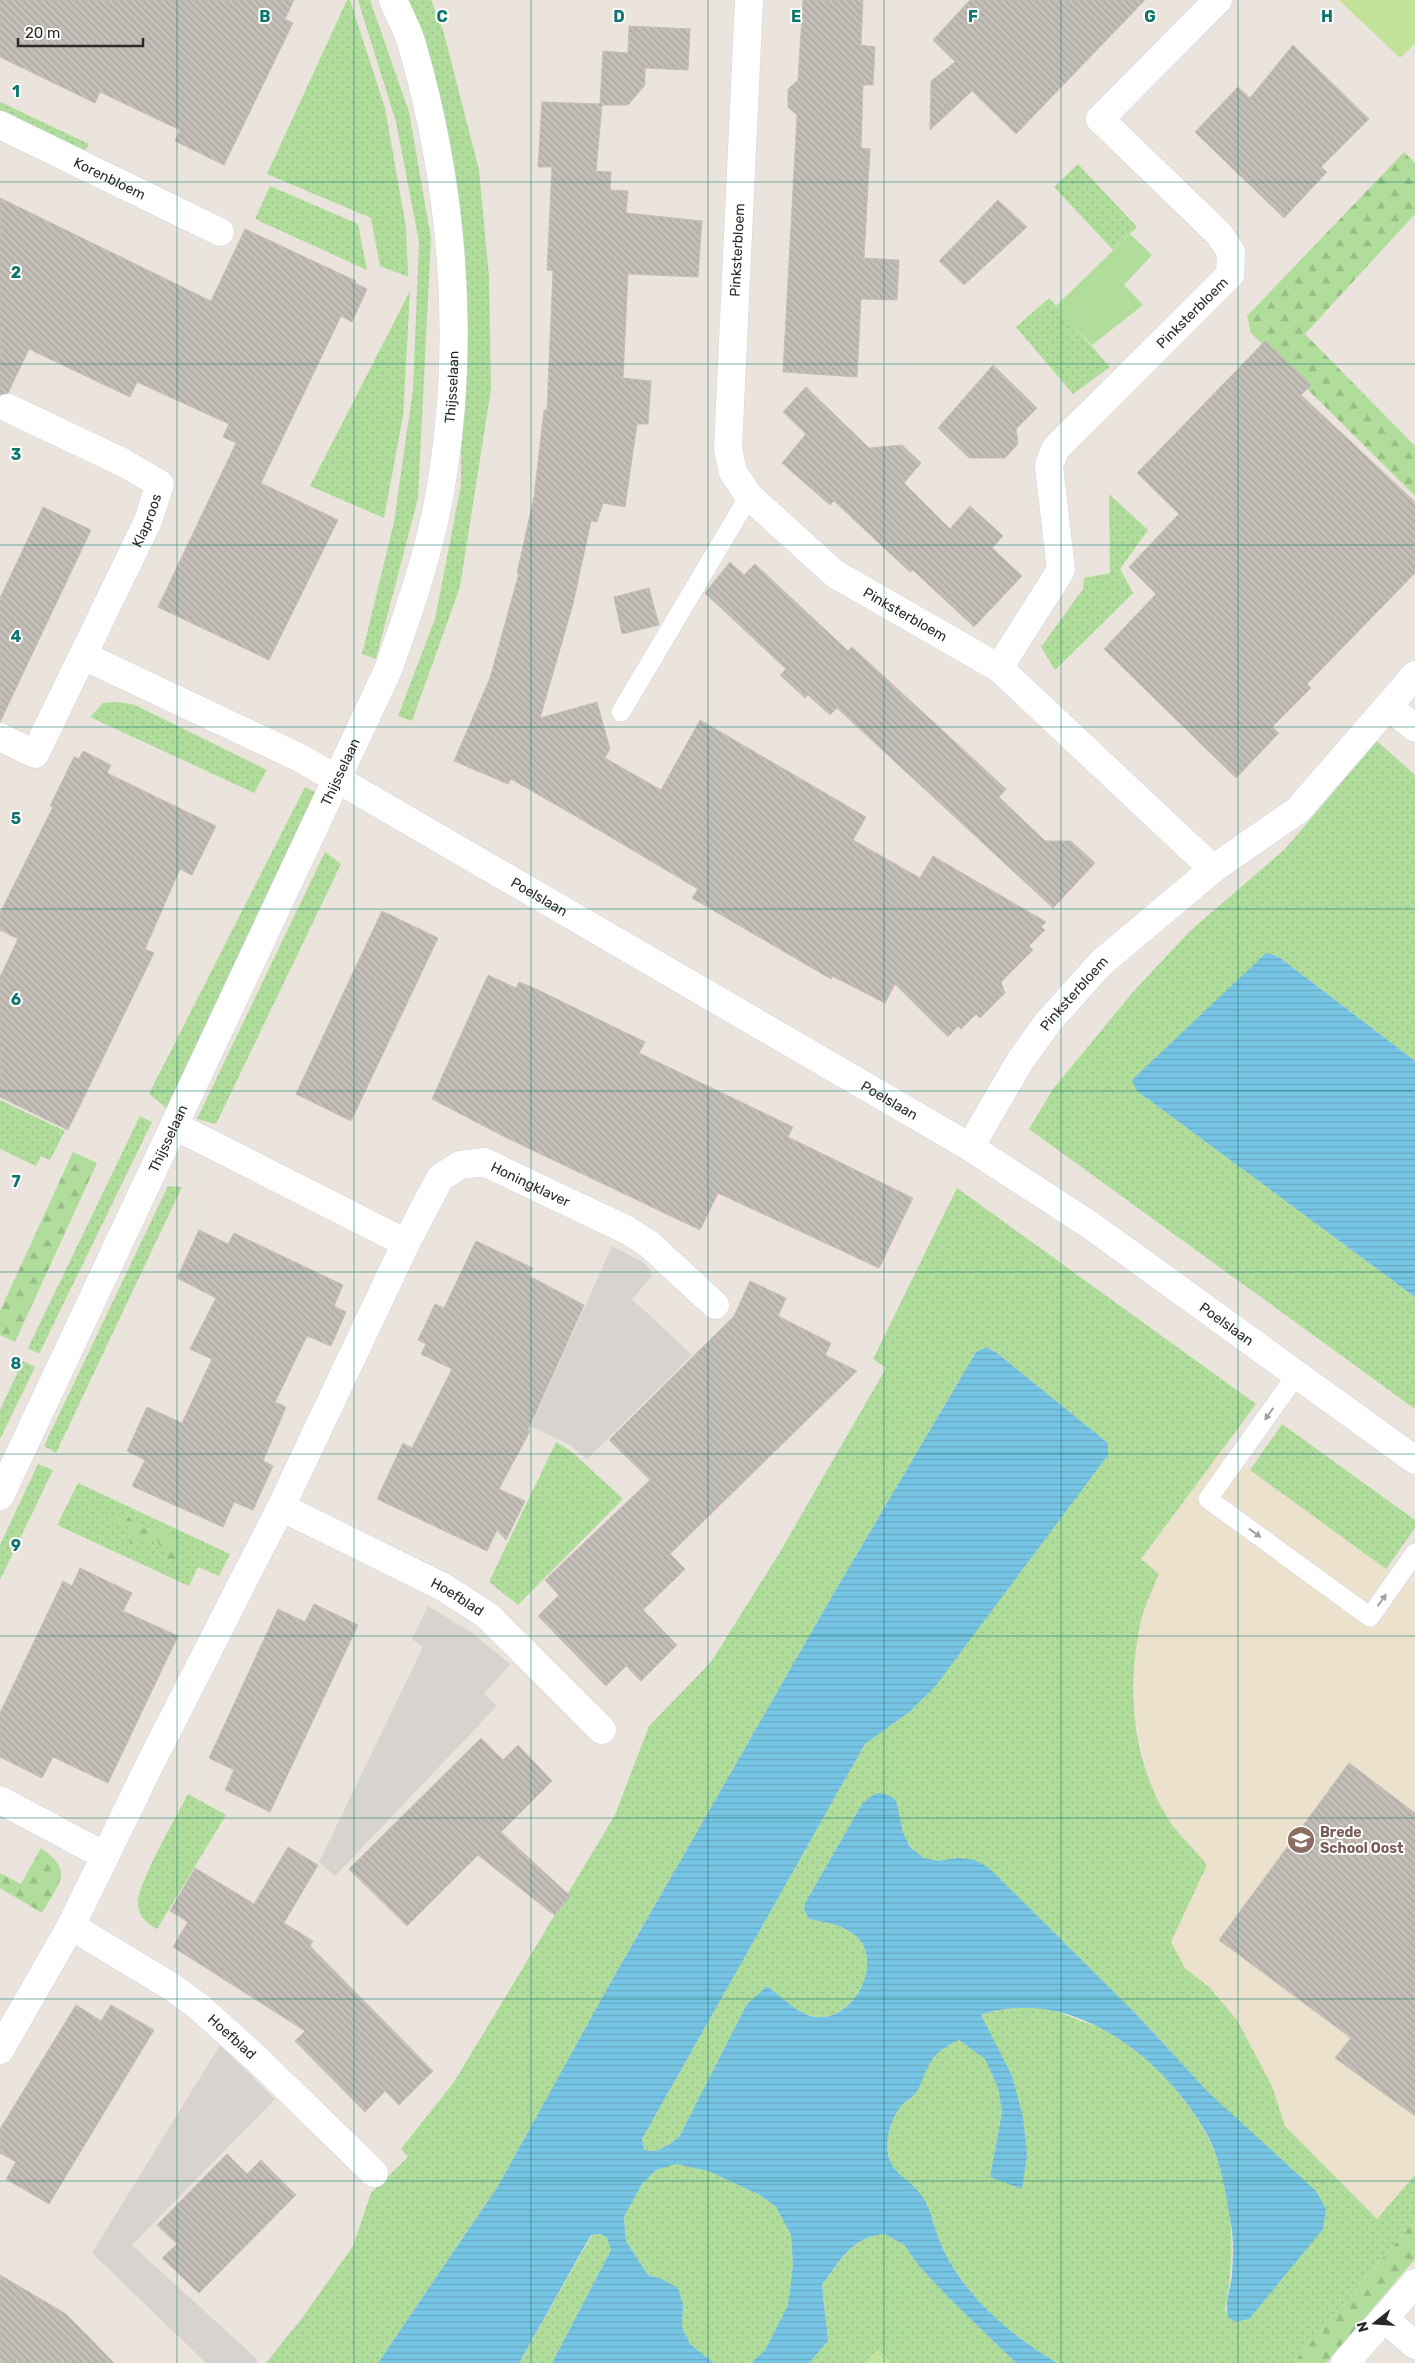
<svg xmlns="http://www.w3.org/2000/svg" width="1415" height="2363" font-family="Rubik,sans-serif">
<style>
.education{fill:#ebe1cc}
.grass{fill:url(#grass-dots)}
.forest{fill:url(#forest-firs)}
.park{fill:#b1dd9c}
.pitch{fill:#c2e399}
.plaza{fill:#d7d3ce}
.water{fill:url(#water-rules)}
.building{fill:url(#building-back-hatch);stroke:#c5c0b6}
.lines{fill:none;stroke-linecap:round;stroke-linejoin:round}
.lane-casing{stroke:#d1d4e1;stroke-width:20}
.street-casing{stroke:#d1d4e1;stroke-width:29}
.secondary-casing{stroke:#d1d4e1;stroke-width:29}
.lane{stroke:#fff;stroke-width:19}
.street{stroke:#fff;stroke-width:28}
.secondary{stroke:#fff;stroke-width:28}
.oneway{fill:#9f9f9f}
.grid{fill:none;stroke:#0f766e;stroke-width:1;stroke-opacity:0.55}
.labels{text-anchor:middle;stroke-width:4;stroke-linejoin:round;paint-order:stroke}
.street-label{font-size:14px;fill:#292929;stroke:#fff}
.education-label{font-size:14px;font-weight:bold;fill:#785e54;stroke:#fff;text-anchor:start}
.grid-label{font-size:16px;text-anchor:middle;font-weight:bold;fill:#0f766e;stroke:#fff;stroke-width:4;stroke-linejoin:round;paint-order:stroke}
</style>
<defs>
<pattern id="grass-dots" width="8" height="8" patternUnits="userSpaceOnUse" patternTransform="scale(1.25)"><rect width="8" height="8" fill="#b1dd9c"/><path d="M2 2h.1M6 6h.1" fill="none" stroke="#98be86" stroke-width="1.8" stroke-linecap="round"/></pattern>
<pattern id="forest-firs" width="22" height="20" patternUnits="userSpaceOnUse" patternTransform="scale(1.25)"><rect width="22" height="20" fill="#b1dd9c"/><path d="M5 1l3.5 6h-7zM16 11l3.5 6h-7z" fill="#98be86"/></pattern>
<pattern id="water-rules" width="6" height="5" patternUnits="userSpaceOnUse" patternTransform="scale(1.25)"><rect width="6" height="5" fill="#77c5e4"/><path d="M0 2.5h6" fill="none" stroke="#67a9c4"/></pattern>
<pattern id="building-back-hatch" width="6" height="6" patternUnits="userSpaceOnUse" patternTransform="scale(1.25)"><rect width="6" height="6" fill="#c3beb7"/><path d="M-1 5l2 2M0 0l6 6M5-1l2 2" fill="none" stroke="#a8a39d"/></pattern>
</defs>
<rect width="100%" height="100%" fill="#eae4dc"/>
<path class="education" d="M1222,1449l193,141v585l-37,44 -93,-93 -13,-40 -63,-99 -24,-19 -14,-26 36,-77 -42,-51 -14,-29 -18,-72 -1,-35 5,-34 7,-33 15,-37 -18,-14z"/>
<path class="grass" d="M347,0h3l35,108 21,119 2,50 -28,-11 -9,-48 -104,-44z
M358,0h12l39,112 22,126 -13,260 -42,161 -14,-5 32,-132 19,-133 6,-147 -23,-120z
M404,0h27l12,30 36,140 10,106 2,113 -31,198 -48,134 -14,-5 37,-97 26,-134 1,-262z
M0,102l89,42 -9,17 -80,-38z
M1078,164l59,63 -24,23 -59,-63z
M270,186l88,38 9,46 -112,-51z
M410,291l-7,125 -19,102 -74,-32z
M1049,298l61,69 -37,27 -57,-67z
M1109,494l39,36 -28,39 13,24 -78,77 -14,-23 42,-58 1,-11 26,-5z
M118,702l17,3 132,65 -13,23 -164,-76 13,-14z
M1377,741l38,34v286l-136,-104 -13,-3 -129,137 278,206v112l-386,-280 24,-40 80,-97 57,-61 95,-82z
M305,787l14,7 -150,316 -20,-16z
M325,852l16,12 -125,260 -19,-5z
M0,1100l65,31 -15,29 -9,-4 -5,10 -36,-17z
M140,1116l12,6 -113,232 -11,-6z
M168,1186l14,1 -126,266 -12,-7z
M957,1188l299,216 -115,155 18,15c-5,13 -12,26 -16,39 -17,67 -13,137 21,199 10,19 30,36 43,53l-36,77 14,26 24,19 28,33 35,66 13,40 92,93 38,-44v45l-122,143h-236c-47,-29 -89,-63 -114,-114 -8,-16 -10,-35 -19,-50 -9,-14 -26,-21 -33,-36 -8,-18 -2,-48 13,-60 5,-3 8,-5 12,-10 3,-4 3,-9 5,-14 8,-21 19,-29 38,-39l26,19 13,29 4,24 -12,65 32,11 -37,-164 -4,-9c18,-5 37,-10 56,-8 15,2 30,8 44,14 11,4 25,8 35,14 48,32 93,86 107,143 11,45 11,87 2,132l11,12 13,-3 -39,-225 -71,-77 -181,-159c-6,1 -13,4 -19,3 -27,0 -40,-28 -41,-51l-36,-6 -57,99 -1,6 5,10c16,3 36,6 49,19 25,27 -5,84 -43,79 -14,-1 -36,-22 -48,-31l-20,18 -68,133c-10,7 -23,19 -35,12l-2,-10 223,-395 43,-31 200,-258v-12l-111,-90 -11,-6 -10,5 -145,246 -219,382 -114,206 -120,177h-112l36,-45 51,-72 18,-53 37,-36 -7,-8 53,-67 161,-267 34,-89 62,-64 69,-110 106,-184 -13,-9z
M23,1361l12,6 -35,72v-29z
M1282,1424l133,96v8l-29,41 -136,-99z
M556,1442l16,10 51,47 -105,106 -29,-23z
M38,1464l15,6 -53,110v-35z
M78,1483l152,71 -11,22 -21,-9 -9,19 -132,-61z
M188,1794l38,21 -69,114c-10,-5 -20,-14 -19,-27 0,-19 39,-87 50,-108z
M676,2163l32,8 52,24 16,12 15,28 2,30 -5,40 -23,45 -14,13h-37l-24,-19 -8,-17 1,-22 -21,-26 -14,-4 -22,-34 -2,-24 18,-33 14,-14z
M601,2234l6,4 4,12 -59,113h-33l73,-128z
M885,2234l19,11 15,21 29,31 68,66h-125l-13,-13 -13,13h-56l19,-23 -6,-55c19,-24 30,-49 63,-51z"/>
<path class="forest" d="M1404,152l11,11v51l-110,120 110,112v50l-164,-163 -4,-17z
M73,1152l24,11 -82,179 -15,-7v-24z
M108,1515l20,1 13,14 12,-4 17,8 10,26 -11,3 -14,-26 -24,7 -4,-7 1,-12h-12l-6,-3z
M41,1848c34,24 18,34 1,65l-42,-25v-15l21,11z
M1415,2220v39l-89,104h-33z"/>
<path class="park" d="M1130,234l22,21 -28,30 19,20 -51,40 -37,-38z"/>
<path class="pitch" d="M1339,0h76v44l-15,14z
M878,2350l13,13h-26z"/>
<path class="plaza" d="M612,1246l32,17 6,7 2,6 -20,23 60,56 -105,104 -17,-14 -39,-19z
M428,1606l44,27 38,31 -26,30 13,12 -162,170 -16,-14 104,-215 -11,-8z
M220,2045l55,54 -143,146 126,115 -2,3h-50l-114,-110z"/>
<path class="water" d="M1266,953l13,4 136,104v236l-278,-206 -5,-11z
M986,1347l11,6 111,90v12l-174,233 -26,25 -43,31 -223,395 2,10c12,7 25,-5 35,-12l68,-133 20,-18c12,9 34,30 48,31 38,5 68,-52 43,-79 -13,-13 -33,-16 -49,-19l-5,-10 1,-6 57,-99c14,-13 18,-14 34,-4l7,33 7,14 14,11 14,3 20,-3 17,2 14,8 150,149 71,77 106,97 10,18 -3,20 -74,90 -13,3 -7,-4c-6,-14 2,-28 3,-44 1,-15 2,-34 -1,-49 -5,-32 -10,-66 -26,-94 -42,-74 -135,-147 -224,-116l31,61 11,41 4,38 -5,34 -32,-12 12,-65 -4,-24 -13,-29 -26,-19c-30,15 -28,21 -41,50 -3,6 -9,9 -14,13 -8,7 -15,23 -16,34 -5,38 21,37 36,62 9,15 11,34 19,50 25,51 67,85 114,114h-41l-68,-66 -29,-31 -15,-21 -19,-11c-33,2 -45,27 -63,51l6,56 -19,22h-58l14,-13 23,-45 5,-40 -2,-30 -15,-28 -16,-12 -52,-24 -32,-7 -20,6 -14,14 -18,33 2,24 22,34 14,4 16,9 5,17 -1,22 8,17 24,19h-162l59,-113 -4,-12 -6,-4 -10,1 -72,128h-141l120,-177 114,-206 219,-382 145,-246z"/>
<path class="building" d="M0,0h294l-9,19 8,4 -69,142 -49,-24 5,-11 -80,-38 -5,11 -95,-46z
M803,0h60l-2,45 14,2 -2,38h-10l-2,63 9,1 -6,109 35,2 -2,40 -36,-1 -4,78 -74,-5 14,-257 -9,-8v-18l10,-9z
M970,0h175l-129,134 -44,-43 -42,39 1,-49 24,-19 -22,-22z
M629,26l61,3 -2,41 -43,-2v17l-17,20h-26l-6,66 15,1 -1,18 18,1 -2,22 76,8 -4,56 -70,-3 -5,104 28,3 -3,43h-11l-12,83 -22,-4 -6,19 -6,-1 -18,83 -33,114 57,-16 13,47 -5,9 56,32 39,-70 166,97 -13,23 67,38 13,-22 113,66 -5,5 4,3 -16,16 4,4 -32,32 4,11 -25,25 -4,-4 -15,15 -3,-3 -10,11 -53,-53 -10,19 -53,-27 -1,3 -139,-81 6,-9 -126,-75 -61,-35 -3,5 -54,-23 36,-83 29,-105h-2l17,-76 10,-87h3l6,-139 -6,-1 5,-103h-14l4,-65 58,2 3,-53 25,2z
M1293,45l76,74 -48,48 6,5 -43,46 -89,-86 43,-45 12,11z
M0,198l211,103 34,-72 111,52 -1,2 12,6 -15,33 -11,-6 -80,167 77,37 -69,140 -111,-53 78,-164 -13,-6 6,-13 -92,-42 -7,15 -101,-48 -21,44 -8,2z
M998,200l29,27 -63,58 -25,-24z
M1265,341l46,44 -10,10 114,107v71l-108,111 4,4 -39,39 7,6 -43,45 -132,-129 52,-55 -27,-27 50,-53 -42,-41z
M993,365l44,43 -21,21 2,15 -13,14h-36l-31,-30z
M806,387l63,61 33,-3 19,18 -17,20 46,46 20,-23 33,30 -11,12 30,28 -48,51 -61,-57 -3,2 -76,-71 -4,4 -48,-42 24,-29 -23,-22z
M43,507l48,23 -91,192v-124z
M730,562l14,13 11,-11 93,87 4,-4 154,142 -7,8 46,44h26l24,22 -42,45 -216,-200 -7,7 -22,-20 -3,3 -25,-23 6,-6 -81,-76z
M649,588l10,37 -37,9 -8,-37z
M83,751l28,14 -4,8 109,53 -24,49 -12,-6 -35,80 9,4 -86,177 -68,-33v-120l18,-38 -18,-9v-17l53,-106 -3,-1 24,-49 5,2z
M382,911l56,27 -87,183 -55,-27z
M488,975l28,13 3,-6 15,6 111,54 -6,11 154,74 -5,10 125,61 -34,70 -161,-75 -18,37 -193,-92 -75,-39z
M199,1230l29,14 6,-11 109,52 -9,21 12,6 -15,34 -24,-10 -32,66 11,5 -23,54 10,5 -20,44 -19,-8 -11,25 -91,-41 13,-26 -18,-9 20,-44 35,16 30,-64 -22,-10 26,-51 -39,-20z
M476,1241l57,27 -4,8 55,29 -56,125 2,1 -31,58 26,12 -19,39 -9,-10 -10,21 -110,-52 26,-56 9,5 40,-79 -31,-15 5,-10 -8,-4 17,-36 9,4z
M750,1281l36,17 -8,18 53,27 -6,12 32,16 -187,183 15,15 -42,41 34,35 -36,36 -15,-15 -20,20 -68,-70 21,-21 -14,-15 105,-100 -41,-40 125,-124z
M80,1568l52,25 -9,18 55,25 -70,147 -55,-26 -11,21 -42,-21v-44l63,-132 9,5z
M314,1604l44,21 -88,187 -45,-22 9,-20 -25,-12 69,-149 27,13z
M481,1738l22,22 15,-15 34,36 -51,51 69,64 -16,19 -76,-60 -71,71 -58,-57z
M1349,1763l66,50v303l-80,-58 16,-20 -132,-98z
M288,1847l30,18 -34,58 29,18 -3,5 123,125 -34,34 -14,-14 -20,21 -70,-71 10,-10 -132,-84 15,-25 -18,-11 25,-43 59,36z
M76,2005l25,16 10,-16 43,25 -105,174 -43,-25 10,-17 -16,-9v-24z
M227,2154l20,20 14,-14 35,35 -97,98 -37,-35 15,-14 -20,-19z
M0,2275l66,39 48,49h-114z"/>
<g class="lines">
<defs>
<path id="lane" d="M621,712l128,-216
M1297,1374l-89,125 162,118 45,-64"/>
<g id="street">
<path id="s1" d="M749,0l-21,449 5,23 16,24 86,78 164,94 214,201"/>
<path id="s2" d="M0,125l220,107"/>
<path d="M84,656l216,102 37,21"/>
<path id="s3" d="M999,668l62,-98 -12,-104 6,-17 175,-174 1,-23 -12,-18 -119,-115 118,-119"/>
<path d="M1388,706l27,22"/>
<path id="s4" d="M0,737l35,17 113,-233 12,-37 -38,-22 -114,-54"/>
<path id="s5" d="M175,1126l231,117 34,-65 20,-13 24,-3 143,68 22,14 66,61"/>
<path id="s6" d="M970,1147l50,-86 28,-39 53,-59 112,-94 85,-59 117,-135"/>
<path id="s7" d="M281,1507l162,80 45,29 114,114"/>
<path d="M0,1800l105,56"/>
<path id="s8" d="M71,1926l101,61 26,19 59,53 117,114"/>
<path d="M0,2050l71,-124 78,-160 132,-259 125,-264"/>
<path d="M1384,2318l31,27"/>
<path d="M1345,2363l70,-80"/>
</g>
<g id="secondary">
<path id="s9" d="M337,779l633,368 120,78 325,235"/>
<path id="s10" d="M0,1496l388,-826c23,-64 45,-128 55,-196 22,-142 9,-291 -31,-429 -4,-15 -13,-30 -19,-45"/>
</g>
</defs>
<use href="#lane" class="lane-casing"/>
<use href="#street" class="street-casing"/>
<use href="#secondary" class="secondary-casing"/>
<use href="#lane" class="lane"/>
<use href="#street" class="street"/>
<use href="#secondary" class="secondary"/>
</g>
<defs><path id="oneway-solid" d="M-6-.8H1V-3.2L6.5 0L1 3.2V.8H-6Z" transform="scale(1.25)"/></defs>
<g class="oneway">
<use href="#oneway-solid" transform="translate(1269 1414) rotate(125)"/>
<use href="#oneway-solid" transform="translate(1255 1533) rotate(36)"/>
<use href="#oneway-solid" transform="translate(1382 1600) rotate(-54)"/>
</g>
<path class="grid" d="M177,0v2363M354,0v2363M531,0v2363M708,0v2363M884,0v2363M1061,0v2363M1238,0v2363M0,182h1415M0,364h1415M0,545h1415M0,727h1415M0,909h1415M0,1091h1415M0,1272h1415M0,1454h1415M0,1636h1415M0,1818h1415M0,1999h1415M0,2181h1415"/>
<defs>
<symbol id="school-disc" viewBox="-11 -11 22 22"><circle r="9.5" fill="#8d6e63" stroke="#fff"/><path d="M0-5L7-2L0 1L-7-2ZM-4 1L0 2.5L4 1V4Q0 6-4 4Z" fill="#fff"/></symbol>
</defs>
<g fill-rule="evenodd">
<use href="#school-disc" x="1285" y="1824" width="32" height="32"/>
</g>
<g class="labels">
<g class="street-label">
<text dy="5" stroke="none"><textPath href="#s2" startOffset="122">Korenbloem</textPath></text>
<text transform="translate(737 250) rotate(-87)" y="5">Pinksterbloem</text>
<text dy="5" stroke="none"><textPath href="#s3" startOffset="432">Pinksterbloem</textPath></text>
<text dy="5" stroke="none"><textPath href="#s10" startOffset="1204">Thijsselaan</textPath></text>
<text dy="5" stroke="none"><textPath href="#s4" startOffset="298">Klaproos</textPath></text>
<text dy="5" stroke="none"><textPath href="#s1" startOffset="699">Pinksterbloem</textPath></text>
<text dy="5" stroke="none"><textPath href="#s10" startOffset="800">Thijsselaan</textPath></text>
<text dy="5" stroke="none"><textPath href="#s9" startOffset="234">Poelslaan</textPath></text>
<text dy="5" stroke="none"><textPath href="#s6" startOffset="186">Pinksterbloem</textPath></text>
<text dy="5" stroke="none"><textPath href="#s9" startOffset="639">Poelslaan</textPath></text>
<text dy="5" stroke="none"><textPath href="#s10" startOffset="395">Thijsselaan</textPath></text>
<text dy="5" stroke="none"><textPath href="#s5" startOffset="432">Honingklaver</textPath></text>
<text dy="5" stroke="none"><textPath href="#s9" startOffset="1044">Poelslaan</textPath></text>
<text dy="5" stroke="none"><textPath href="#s7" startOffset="198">Hoefblad</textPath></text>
<text dy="5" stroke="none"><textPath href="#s8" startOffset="196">Hoefblad</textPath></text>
</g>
<g class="education-label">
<text x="1320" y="1837">Brede<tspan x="1320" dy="16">School Oost</tspan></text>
</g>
</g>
<g class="grid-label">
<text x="265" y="22">B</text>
<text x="442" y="22">C</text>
<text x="619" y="22">D</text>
<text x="796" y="22">E</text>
<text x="973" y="22">F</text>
<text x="1150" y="22">G</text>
<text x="1327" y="22">H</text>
<text x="16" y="97">1</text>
<text x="16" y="278">2</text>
<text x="16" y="460">3</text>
<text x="16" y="642">4</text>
<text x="16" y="824">5</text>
<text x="16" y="1005">6</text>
<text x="16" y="1187">7</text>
<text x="16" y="1369">8</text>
<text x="16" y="1551">9</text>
</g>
<g transform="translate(1375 2323) rotate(253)" stroke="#ffffff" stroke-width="4" paint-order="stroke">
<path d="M0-4L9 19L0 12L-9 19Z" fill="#292929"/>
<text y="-8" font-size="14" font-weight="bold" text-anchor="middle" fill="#292929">N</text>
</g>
<path d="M18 38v8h125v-8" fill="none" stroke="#292929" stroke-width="2.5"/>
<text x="25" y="38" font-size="15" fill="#292929" stroke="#ffffff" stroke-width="4" paint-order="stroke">20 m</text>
</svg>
